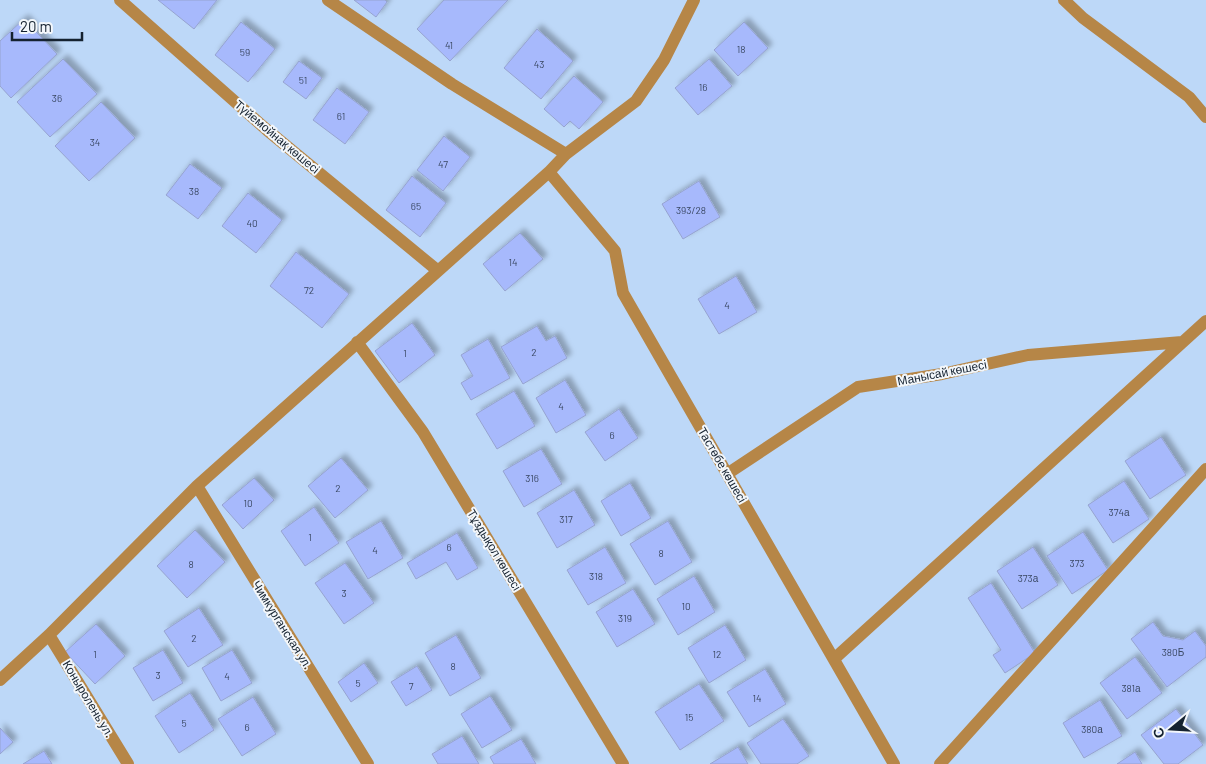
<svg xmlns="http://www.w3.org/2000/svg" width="1206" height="764" font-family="Barlow,sans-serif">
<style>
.building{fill:#a7b9fc;stroke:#96a3cf;filter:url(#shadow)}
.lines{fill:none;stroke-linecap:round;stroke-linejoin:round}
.service{stroke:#b68647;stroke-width:12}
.minor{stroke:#b68647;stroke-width:12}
.labels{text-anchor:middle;stroke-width:4;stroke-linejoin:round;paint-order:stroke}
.number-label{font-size:10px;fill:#3a4863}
.street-label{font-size:12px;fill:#152230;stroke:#f3f7fb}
</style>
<defs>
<filter id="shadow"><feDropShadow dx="4.5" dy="-4.5" stdDeviation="2.5" flood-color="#0004"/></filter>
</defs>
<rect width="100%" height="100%" fill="#bdd8f8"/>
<path class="building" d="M158,0h59l-23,29z
M354,0h31l2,2 -11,15z
M444,0h64l-58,61 -33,-32z
M24,19l33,35 -46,44 -11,-12v-45z
M241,22l34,27 -27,33 -33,-27z
M744,22l24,26 -30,28 -24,-26z
M537,29l36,32 -32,38 -37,-31z
M63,59l34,35 -47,43 -33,-35z
M709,59l23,27 -34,29 -23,-27z
M299,61l23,17 -16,21 -23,-17z
M574,76l29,26 -24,27 -9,-8 -6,6 -20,-18z
M337,88l32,24 -24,32 -32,-24z
M101,102l34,36 -46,43 -34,-35z
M444,136l26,21 -27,34 -26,-21z
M190,164l32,24 -24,31 -32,-24z
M412,176l34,27 -26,34 -34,-27z
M699,181l21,36 -37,22 -21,-35z
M248,193l34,27 -26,33 -34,-27z
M520,233l23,26 -38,32 -22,-27z
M296,252l53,42 -27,34 -52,-42z
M736,276l21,36 -38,22 -21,-35z
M412,323l23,32 -36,28 -24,-32z
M537,326l9,15 9,-5 12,22 -44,26 -22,-37z
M488,339l22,39 -39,22 -10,-17 12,-7 -12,-21z
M565,380l21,35 -30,18 -20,-35z
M514,391l21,35 -38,23 -21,-35z
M619,409l19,29 -33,23 -20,-29z
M1161,437l25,38 -36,24 -25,-38z
M541,449l21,35 -38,23 -21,-36z
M341,458l27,32 -33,28 -27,-32z
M254,478l20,22 -31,29 -21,-24z
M1124,481l25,38 -36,24 -25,-38z
M630,483l21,35 -30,18 -20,-35z
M574,490l21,35 -38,23 -20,-35z
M314,507l25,36 -34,23 -24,-35z
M381,521l22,37 -35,21 -22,-37z
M668,521l24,41 -37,23 -25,-41z
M195,530l30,32 -38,36 -30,-32z
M1083,532l25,38 -36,24 -25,-38z
M457,533l21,35 -21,12 -11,-18 -30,17 -9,-16z
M605,547l21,36 -38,22 -21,-35z
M1033,547l25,38 -36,24 -25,-38z
M345,563l29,40 -30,21 -29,-41z
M694,576l21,36 -37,23 -21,-36z
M991,583l44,70 -30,20 -12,-18 8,-5 -33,-52z
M633,589l22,35 -38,23 -21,-35z
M199,608l24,37 -35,22 -24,-36z
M1153,622l10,14 20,4 12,-9 11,15v11l-39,30 -36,-48z
M96,624l29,32 -30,28 -30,-32z
M725,625l21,35 -37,23 -21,-35z
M456,635l25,43 -31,18 -25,-43z
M163,650l20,33 -30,18 -20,-33z
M232,650l20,33 -31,18 -19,-33z
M1135,657l27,36 -35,26 -27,-36z
M364,663l14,20 -27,19 -13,-20z
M417,666l15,24 -26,16 -15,-24z
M765,669l21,35 -37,23 -22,-35z
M699,684l25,37 -44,29 -25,-38z
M190,693l24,37 -35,23 -24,-37z
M490,696l22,34 -30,18 -21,-34z
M253,697l23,37 -34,22 -24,-37z
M1100,700l22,36 -38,22 -21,-35z
M1176,709l27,36 -25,19h-14l-23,-29z
M783,719l26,37 -12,8h-36l-14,-21z
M0,728l13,14 -13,12z
M462,736l17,28h-41l-6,-10z
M521,739l15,25h-42l-4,-7z
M738,747l10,17h-38z
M44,751l8,13h-29z
M1135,752l7,12h-25z"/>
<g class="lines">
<path class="service" d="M940,764l266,-295"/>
<path class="minor" d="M120,0l147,130 170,140
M328,0l124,84 114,70
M1064,0l19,18 106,79 17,20
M549,172l66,79 8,42 271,471
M357,342l66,90 200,332
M727,474l131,-87 84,-13 86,-19 154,-13
M197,486l171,278
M49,635l79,129
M834,659l372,-338
M0,680l49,-45 148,-149 352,-314 17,-18 70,-53 28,-41 30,-60"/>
</g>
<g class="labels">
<g class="number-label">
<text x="449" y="49">41</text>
<text x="741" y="53">18</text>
<text x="245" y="56">59</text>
<text x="539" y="68">43</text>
<text x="303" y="84">51</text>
<text x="703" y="91">16</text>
<text x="57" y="102">36</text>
<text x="341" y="120">61</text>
<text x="95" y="146">34</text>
<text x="443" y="168">47</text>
<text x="194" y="195">38</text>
<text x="416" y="210">65</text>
<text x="691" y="214">393/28</text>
<text x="252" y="227">40</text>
<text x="513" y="266">14</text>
<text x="309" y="294">72</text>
<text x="727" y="309">4</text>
<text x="534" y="356">2</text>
<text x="405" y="357">1</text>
<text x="561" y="410">4</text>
<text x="612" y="439">6</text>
<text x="532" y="482">316</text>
<text x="338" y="492">2</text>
<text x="248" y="507">10</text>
<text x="1119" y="516">374а</text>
<text x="566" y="523">317</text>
<text x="310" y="541">1</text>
<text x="449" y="551">6</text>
<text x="375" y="554">4</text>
<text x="661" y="557">8</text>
<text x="1077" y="567">373</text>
<text x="191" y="568">8</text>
<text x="596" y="580">318</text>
<text x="1028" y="582">373а</text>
<text x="344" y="597">3</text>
<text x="686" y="610">10</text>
<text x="625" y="622">319</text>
<text x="194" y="642">2</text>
<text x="1173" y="656">380Б</text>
<text x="95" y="658">1</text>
<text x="717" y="658">12</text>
<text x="453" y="670">8</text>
<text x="158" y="679">3</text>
<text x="227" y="680">4</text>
<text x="358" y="687">5</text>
<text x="411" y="690">7</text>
<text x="1131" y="692">381а</text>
<text x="757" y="702">14</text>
<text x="689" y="721">15</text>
<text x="184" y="727">5</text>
<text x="247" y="731">6</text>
<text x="1092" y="733">380а</text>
</g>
<g class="street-label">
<text transform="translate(277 137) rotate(40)" y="4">Түйемойнақ көшесі</text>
<text transform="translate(942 373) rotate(-11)" y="4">Манысай көшесі</text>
<text transform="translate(722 465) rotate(60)" y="4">Тастөбе көшесі</text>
<text transform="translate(494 550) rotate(59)" y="4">Тұздықол көшесі</text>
<text transform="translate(282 625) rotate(58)" y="4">Чимкурганская ул.</text>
<text transform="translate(88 699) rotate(59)" y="4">Коныролень ул.</text>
</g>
</g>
<g transform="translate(1171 729) rotate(252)" stroke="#f3f7fb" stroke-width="4" paint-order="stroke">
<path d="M0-4L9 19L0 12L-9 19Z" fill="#152230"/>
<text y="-8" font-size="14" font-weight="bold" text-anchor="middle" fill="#152230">С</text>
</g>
<path d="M12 32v8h70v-8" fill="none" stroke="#152230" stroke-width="2.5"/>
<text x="20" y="32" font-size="15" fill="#152230" stroke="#f3f7fb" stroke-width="4" paint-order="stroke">20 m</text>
</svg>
